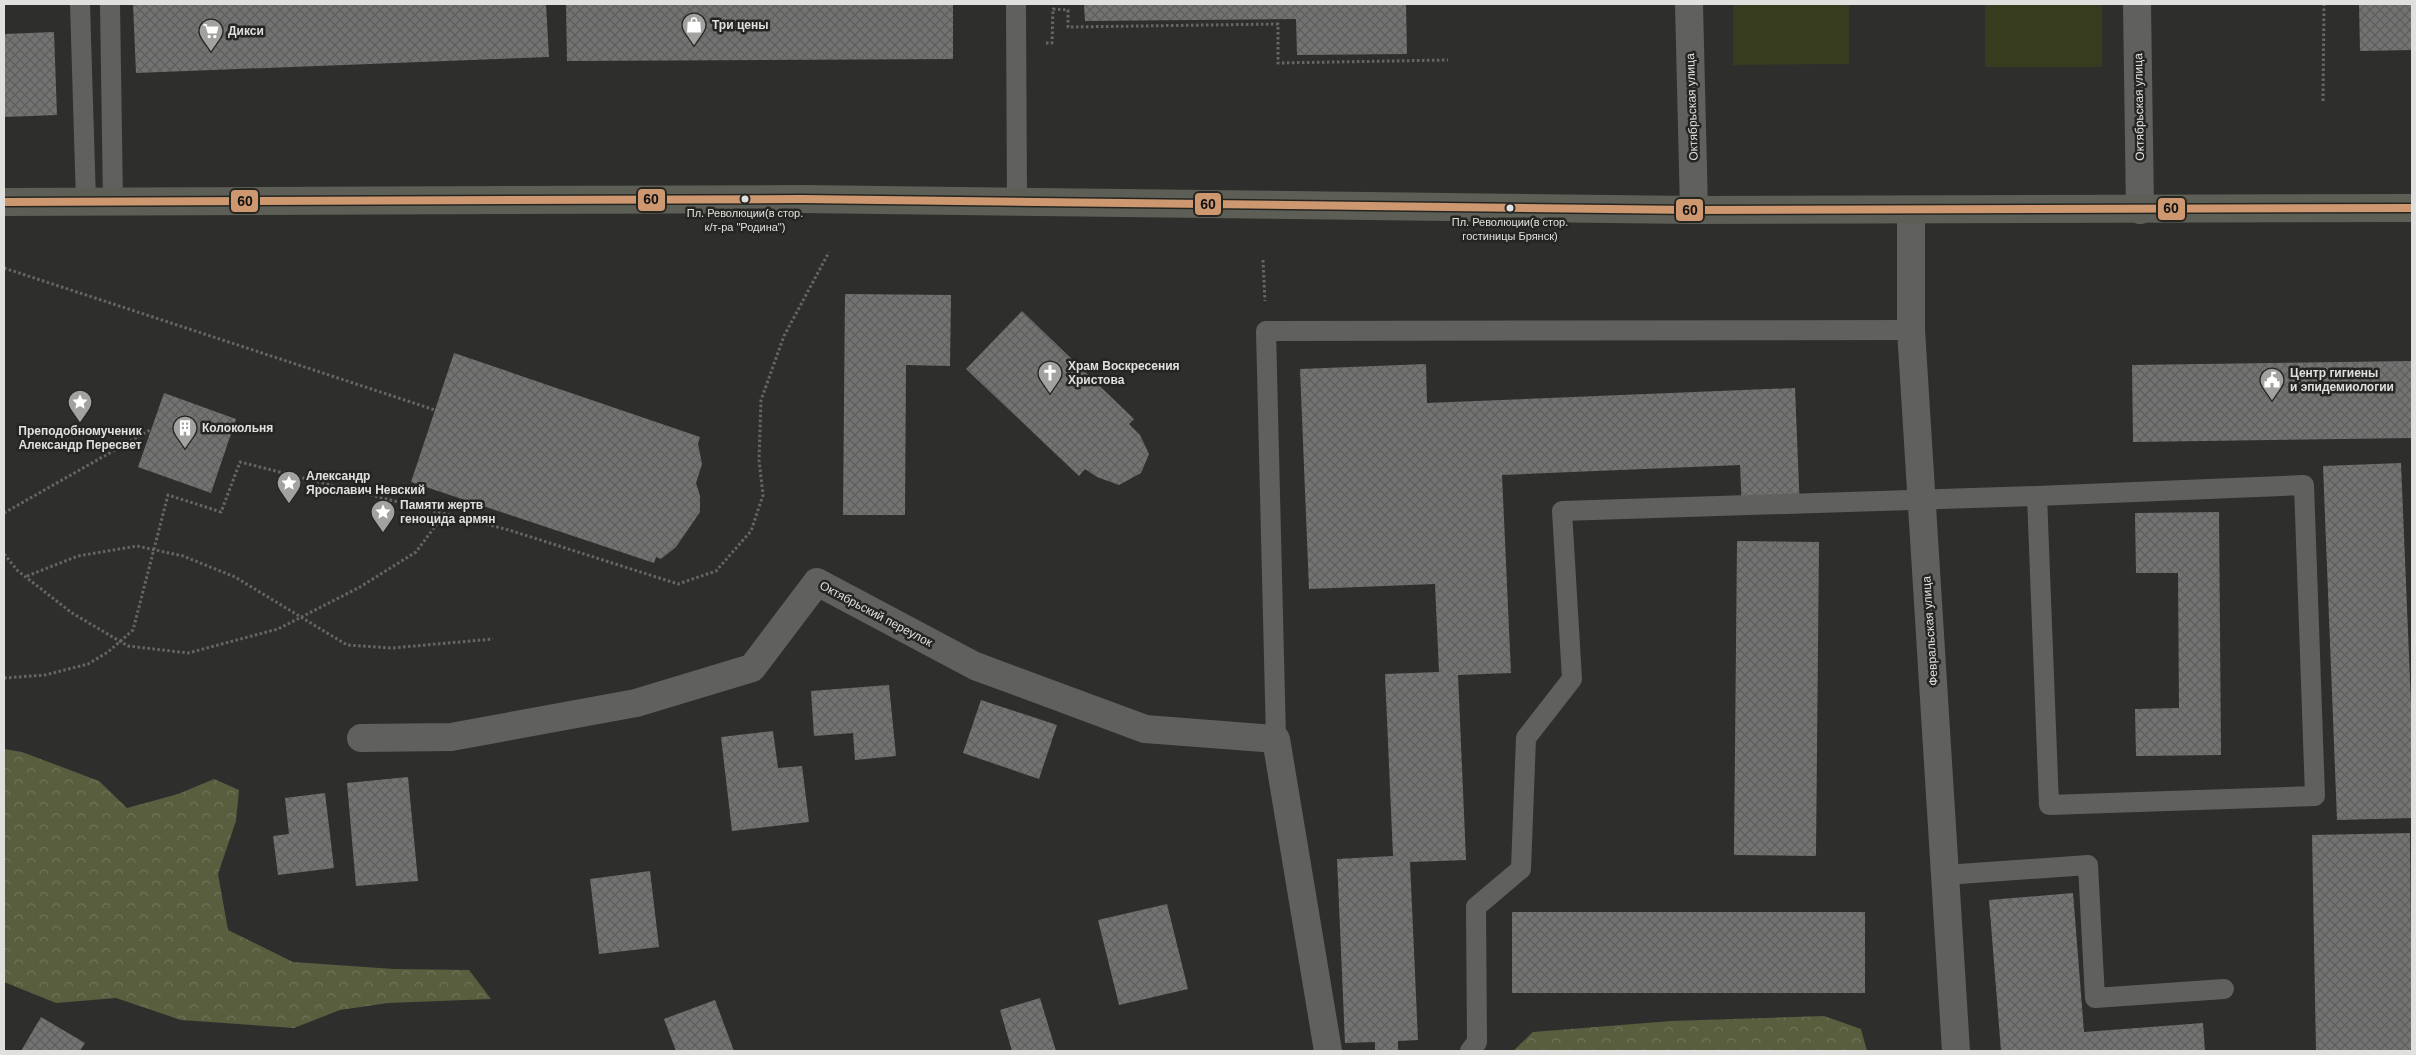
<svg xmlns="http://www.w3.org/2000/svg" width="2416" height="1055" font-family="Arial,sans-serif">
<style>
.forest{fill:url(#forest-crowns)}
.park{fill:#383c1e}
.building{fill:url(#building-cross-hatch)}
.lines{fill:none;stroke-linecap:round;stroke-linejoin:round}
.path{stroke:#666765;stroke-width:3;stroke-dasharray:2.5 2.5;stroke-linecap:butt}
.service{stroke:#60615f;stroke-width:20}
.minor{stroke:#60615f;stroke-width:28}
.tertiary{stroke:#60615f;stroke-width:28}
.primary{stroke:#5d5e55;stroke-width:28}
.bus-1-casing{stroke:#252622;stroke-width:11}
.bus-1{stroke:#cd976f;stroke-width:8}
.bus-dot{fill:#e0e0de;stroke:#252622;stroke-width:2}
.labels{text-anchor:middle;stroke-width:5;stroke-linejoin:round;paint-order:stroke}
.bus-label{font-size:11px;fill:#e0e0de;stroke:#252622}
.poi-label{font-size:12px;font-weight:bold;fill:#e0e0de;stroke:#252622;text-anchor:start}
.street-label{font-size:12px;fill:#e0e0de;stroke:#252622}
.line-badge{stroke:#252622;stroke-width:2}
.pale-badge-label{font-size:14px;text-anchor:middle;font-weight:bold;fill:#111}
</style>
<defs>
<pattern id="forest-crowns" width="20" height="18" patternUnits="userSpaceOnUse" patternTransform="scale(1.25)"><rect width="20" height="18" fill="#585e3e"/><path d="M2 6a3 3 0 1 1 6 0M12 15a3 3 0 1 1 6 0" fill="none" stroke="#707559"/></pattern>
<pattern id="building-cross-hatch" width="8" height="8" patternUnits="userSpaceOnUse" patternTransform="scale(1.25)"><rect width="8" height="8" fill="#737472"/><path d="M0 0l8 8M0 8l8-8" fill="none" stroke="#5d5e5d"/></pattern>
</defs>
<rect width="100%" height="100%" fill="#2e2f2d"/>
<path class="forest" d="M4,749l18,3 77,29 28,27 51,-14 36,-15 25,11 -3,31 -18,53 10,56 65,32 101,7 75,1 22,29 -103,4 -48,7 -46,18 -113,-8 -65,-22 -60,5 -52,-21z
M1824,1016l37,13 6,22h-354l20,-19 138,-11z"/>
<path class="park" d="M1733,4h116v60l-116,1z
M1985,4h117v63h-117z"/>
<path class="building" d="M133,4h413l3,53 -413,16z
M566,4h387v55l-386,2z
M1084,4h322l1,50 -110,1 -1,-36 -211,2z
M2359,4h53v46l-52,1z
M54,32l3,83 -53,2v-83z
M845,294l106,1 -1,71 -44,-1 -1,150h-62z
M1022,311l112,108 -5,5 11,11 9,19 -8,19 -22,12 -22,-8 -12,-8 -6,7 -113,-107z
M454,353l246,84 -2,7 4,20 -6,19 4,13v16l-24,35 -15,12 -5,-2 -2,6 -243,-81z
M2412,361v77l-279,4 -1,-77z
M1426,364l1,39 368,-15 5,123 -58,2 -2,-48 -238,10 9,198 -53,2 8,185 -56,2 8,178 -20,1v10h-23v-9l-30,1 -8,-184 56,-3 -8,-182 54,-2 -4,-88 -126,5 -9,-220z
M164,393l72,26 -25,74 -73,-26z
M2401,463l11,265v90l-75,2 -14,-354z
M2219,512l2,243 -85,1 -1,-47 44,-1 -1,-135h-42l-1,-60z
M1737,541l82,1 -3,314 -82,-1z
M889,685l7,71 -41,4 -2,-27 -39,3 -3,-45z
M981,700l76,25 -18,54 -76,-26z
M773,731l5,37 24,-2 7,56 -77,9 -11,-94z
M408,777l10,104 -62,5 -9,-103z
M325,793l9,75 -56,7 -5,-39 16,-2 -4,-36z
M2410,833l2,218h-96l-4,-216z
M650,871l9,76 -60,7 -9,-75z
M2073,893l11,139 119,-9 2,28h-204l-12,-151z
M1167,904l21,85 -69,16 -21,-85z
M1512,912h353v81h-353z
M1040,998l16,53h-44l-12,-41z
M715,1000l19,51h-58l-12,-32z
M41,1017l44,26 -5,8h-59z"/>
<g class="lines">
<path class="path" d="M1046,43h6l1,-34 15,1v17l210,-3v39l170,-3
M2323,101l1,-97
M1263,260l2,41
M4,268l431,142
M4,513l146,-83
M4,554l14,17 54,42 56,33 60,7 90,-24 82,-42 56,-35 29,-39
M27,576l51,-20 59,-10 46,10 52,21 112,68 45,3 101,-9
M4,678l41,-3 43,-11 20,-12 25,-22 35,-135 53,17 19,-50 269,68 169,54 38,-13 35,-40 12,-36 -4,-35 2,-60 23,-64 45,-84"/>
<path class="service" d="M80,4l6,198
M110,4l3,198
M1016,4l1,199
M1276,739l-10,-408 645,-1
M1945,875l143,-10 7,133 129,-9
M1470,1051l7,-9 -1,-135 45,-38 5,-131 46,-59 -10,-168 475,-15 267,-11 11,311 -266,9 -12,-309"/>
<path class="minor" d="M1689,4l5,206
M2137,4l3,206
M361,738l90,-1 185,-34 116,-35 65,-86 158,84 170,63 131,10 52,312"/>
<path class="tertiary" d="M1911,210v120l45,721"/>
<path class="primary" d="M4,202l798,-3 892,11 718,-2"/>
<defs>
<path id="bus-1" d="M4,202l798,-3 892,11 718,-2"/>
</defs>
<use href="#bus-1" class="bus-1-casing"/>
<use href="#bus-1" class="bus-1"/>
</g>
<defs>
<symbol id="shop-pin" viewBox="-11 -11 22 30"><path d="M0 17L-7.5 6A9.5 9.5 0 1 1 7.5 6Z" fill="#a2a2a0" stroke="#252622"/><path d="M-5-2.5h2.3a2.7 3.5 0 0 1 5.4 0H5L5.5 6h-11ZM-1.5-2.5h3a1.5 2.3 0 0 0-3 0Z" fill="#fff"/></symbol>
<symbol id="supermarket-pin" viewBox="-11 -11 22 30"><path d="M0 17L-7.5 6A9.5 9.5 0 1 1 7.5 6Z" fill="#a2a2a0" stroke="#252622"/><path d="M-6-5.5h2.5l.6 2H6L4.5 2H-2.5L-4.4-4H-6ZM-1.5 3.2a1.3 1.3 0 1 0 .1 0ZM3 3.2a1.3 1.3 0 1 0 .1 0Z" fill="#fff"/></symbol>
<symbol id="church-pin" viewBox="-11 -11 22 30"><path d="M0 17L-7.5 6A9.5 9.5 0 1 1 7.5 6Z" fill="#a2a2a0" stroke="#252622"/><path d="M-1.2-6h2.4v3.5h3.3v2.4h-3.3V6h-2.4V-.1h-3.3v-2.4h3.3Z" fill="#fff"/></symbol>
<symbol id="civic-pin" viewBox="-11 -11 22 30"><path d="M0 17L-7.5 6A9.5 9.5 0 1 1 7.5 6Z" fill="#a2a2a0" stroke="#252622"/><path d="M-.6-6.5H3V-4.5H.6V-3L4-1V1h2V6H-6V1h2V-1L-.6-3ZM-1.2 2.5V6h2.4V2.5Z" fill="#fff"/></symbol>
<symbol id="sight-pin" viewBox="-11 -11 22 30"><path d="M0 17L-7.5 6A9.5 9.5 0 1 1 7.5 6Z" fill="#a2a2a0" stroke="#252622"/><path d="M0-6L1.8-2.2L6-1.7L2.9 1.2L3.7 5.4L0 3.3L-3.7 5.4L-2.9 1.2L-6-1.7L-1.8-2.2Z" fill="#fff"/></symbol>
<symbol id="building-pin" viewBox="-11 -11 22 30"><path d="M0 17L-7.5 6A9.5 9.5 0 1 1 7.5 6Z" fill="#a2a2a0" stroke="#252622"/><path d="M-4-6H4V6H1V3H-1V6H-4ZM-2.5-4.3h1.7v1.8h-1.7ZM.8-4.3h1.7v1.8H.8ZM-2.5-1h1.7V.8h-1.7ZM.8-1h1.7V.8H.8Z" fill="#fff"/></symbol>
</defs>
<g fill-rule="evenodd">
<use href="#shop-pin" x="680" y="11" width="28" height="38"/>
<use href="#supermarket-pin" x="197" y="17" width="28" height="38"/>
<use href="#church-pin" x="1036" y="359" width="28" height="38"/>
<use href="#civic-pin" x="2258" y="366" width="28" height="38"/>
<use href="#sight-pin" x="66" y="388" width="28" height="38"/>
<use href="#building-pin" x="171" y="414" width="28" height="38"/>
<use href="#sight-pin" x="275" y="469" width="28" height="38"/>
<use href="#sight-pin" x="369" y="498" width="28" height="38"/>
</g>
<g class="bus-dot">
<circle cx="745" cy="199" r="4.5"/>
<circle cx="1510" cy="208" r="4.5"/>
</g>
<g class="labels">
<g class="bus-label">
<text x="745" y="217">Пл. Революции(в стор.<tspan x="745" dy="14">к/т-ра "Родина")</tspan></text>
<text x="1510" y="226">Пл. Революции(в стор.<tspan x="1510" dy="14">гостиницы Брянск)</tspan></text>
</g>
<g class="poi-label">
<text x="712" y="29">Три цены</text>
<text x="228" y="35">Дикси</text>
<text x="1068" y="370">Храм Воскресения<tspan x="1068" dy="14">Христова</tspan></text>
<text x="2290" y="377">Центр гигиены<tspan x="2290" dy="14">и эпидемиологии</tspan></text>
<text x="202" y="432">Колокольня</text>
<text x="80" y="435" text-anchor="middle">Преподобномученик<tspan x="80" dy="14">Александр Пересвет</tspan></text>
<text x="306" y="480">Александр<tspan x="306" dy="14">Ярославич Невский</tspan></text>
<text x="400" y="509">Памяти жертв<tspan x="400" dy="14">геноцида армян</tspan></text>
</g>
<g class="street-label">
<text transform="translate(1692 107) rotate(-92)" y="4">Октябрьская улица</text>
<text transform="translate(2139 107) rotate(-91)" y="4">Октябрьская улица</text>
<text transform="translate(876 614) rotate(28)" y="4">Октябрьский переулок</text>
<text transform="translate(1930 631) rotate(-94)" y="4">Февральская улица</text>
</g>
</g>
<g class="line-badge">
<rect x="637" y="188" width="29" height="24" rx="5" fill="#cd976f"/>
<rect x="230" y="189" width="29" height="24" rx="5" fill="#cd976f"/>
<rect x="1194" y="192" width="28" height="24" rx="5" fill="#cd976f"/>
<rect x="2157" y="197" width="29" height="24" rx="5" fill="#cd976f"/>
<rect x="1675" y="198" width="29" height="24" rx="5" fill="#cd976f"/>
</g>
<g class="pale-badge-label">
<text x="651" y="204">60</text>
<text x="245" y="206">60</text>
<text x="1208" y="209">60</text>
<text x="2171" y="213">60</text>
<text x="1690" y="215">60</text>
</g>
<rect width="2416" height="1055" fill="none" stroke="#e0e0de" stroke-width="10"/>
</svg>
